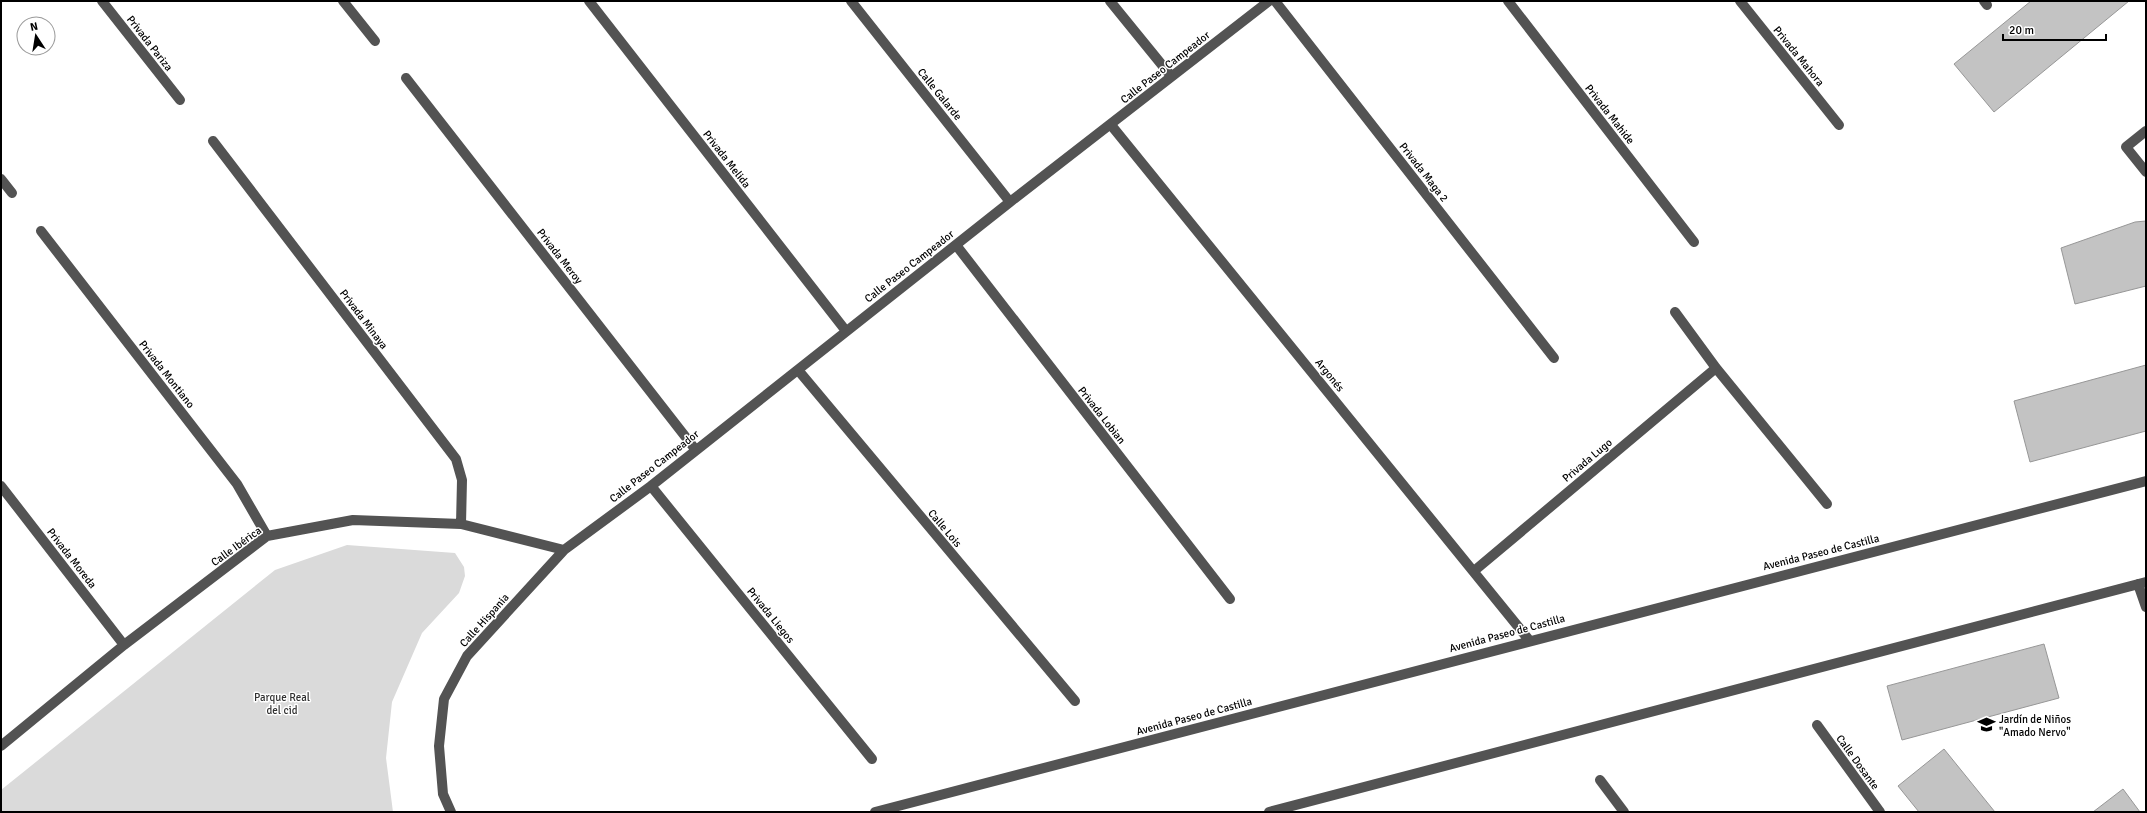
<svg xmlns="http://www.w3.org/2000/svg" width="2147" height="813" font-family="Signika,sans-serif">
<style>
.green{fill:#dadada}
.building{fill:#c3c3c3;stroke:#979797}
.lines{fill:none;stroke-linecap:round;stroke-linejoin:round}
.minor{stroke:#535353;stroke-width:10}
.labels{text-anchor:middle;stroke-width:3;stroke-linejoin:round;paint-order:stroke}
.street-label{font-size:11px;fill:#000;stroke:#fff}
.park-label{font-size:11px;fill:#313131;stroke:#fff}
.poi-label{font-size:11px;fill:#000;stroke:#fff;text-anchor:start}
</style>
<rect width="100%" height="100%" fill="#fff"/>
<path class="green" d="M347,545l108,8 9,14 1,9 -6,17 -37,40 -30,69 -6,56 7,54h-392v-22l274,-220z"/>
<path class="building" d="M2031,1h98l-135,111 -40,-48z
M2146,221v65l-71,18 -14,-56 74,-26z
M2146,365v66l-116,31 -16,-61z
M2044,644l15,54 -157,42 -15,-54z
M1944,749l51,63h-76l-21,-26z
M2123,789l17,23h-47z"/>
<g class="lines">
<path class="minor" d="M102,1l78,99
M343,1l32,40
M589,1l257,330
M851,1l159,201
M1110,1l61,75
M1275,1l279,357
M1508,1l186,241
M1740,1l99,124
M1984,1l3,4
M406,78l289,371
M1111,125l418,515
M2146,131l-20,16 20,25
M213,141l243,318 6,21 -1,44
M1,179l11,14
M41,231l196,253 30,52
M956,245l274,354
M1675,312l41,56 111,136
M798,370l277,331
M1,486l123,159
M651,486l221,273
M1474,571l242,-203
M2138,584l8,23
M1817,725l63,87
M1,746l123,-101 143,-109 86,-16 108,4 103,26
M1600,780l24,32
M451,812l-8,-18 -4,-48 5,-47 23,-43 97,-106 87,-64 359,-284 259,-201
M875,812l1271,-331
M1269,812l877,-230"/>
</g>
<defs>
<symbol id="school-bare" viewBox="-9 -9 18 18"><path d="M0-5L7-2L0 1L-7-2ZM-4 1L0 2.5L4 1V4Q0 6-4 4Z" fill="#000" stroke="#fff" stroke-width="2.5" paint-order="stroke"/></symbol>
</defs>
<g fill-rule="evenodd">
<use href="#school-bare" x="1974" y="712" width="25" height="25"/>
</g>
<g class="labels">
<g class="street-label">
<text transform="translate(150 43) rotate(52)" y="4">Privada Pariza</text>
<text transform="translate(1799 56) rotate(51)" y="4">Privada Mahora</text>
<text transform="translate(1165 67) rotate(-38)" y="4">Calle Paseo Campeador</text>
<text transform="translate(940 94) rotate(51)" y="4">Calle Galarde</text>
<text transform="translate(1610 114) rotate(52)" y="4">Privada Mahide</text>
<text transform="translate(727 159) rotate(52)" y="4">Privada Melida</text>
<text transform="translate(1424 172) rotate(52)" y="4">Privada Maga 2</text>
<text transform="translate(560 256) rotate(52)" y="4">Privada Meroy</text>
<text transform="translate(909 266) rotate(-38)" y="4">Calle Paseo Campeador</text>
<text transform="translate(364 319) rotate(53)" y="4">Privada Minaya</text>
<text transform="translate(167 374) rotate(52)" y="4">Privada Montiano</text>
<text transform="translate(1330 375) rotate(51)" y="4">Argonés</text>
<text transform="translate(1102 415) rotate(52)" y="4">Privada Lobian</text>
<text transform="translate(1587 460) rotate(-40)" y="4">Privada Lugo</text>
<text transform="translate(654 466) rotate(-38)" y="4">Calle Paseo Campeador</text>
<text transform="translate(945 528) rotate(50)" y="4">Calle Lois</text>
<text transform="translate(236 546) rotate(-36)" y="4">Calle Ibérica</text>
<text transform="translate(1821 552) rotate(-14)" y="4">Avenida Paseo de Castilla</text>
<text transform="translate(72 558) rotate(52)" y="4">Privada Moreda</text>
<text transform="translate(771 615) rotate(51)" y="4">Privada Liegos</text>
<text transform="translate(484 620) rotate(-48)" y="4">Calle Hispania</text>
<text transform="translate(1507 633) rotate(-15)" y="4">Avenida Paseo de Castilla</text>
<text transform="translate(1194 716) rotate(-15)" y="4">Avenida Paseo de Castilla</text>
<text transform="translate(1858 762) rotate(54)" y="4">Calle Dosante</text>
</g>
<g class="park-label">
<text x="282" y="701">Parque Real<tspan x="282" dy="13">del cid</tspan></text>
</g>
<g class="poi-label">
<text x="1999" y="723">Jardín de Niños<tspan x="1999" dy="13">"Amado Nervo"</tspan></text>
</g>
</g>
<rect width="2147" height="813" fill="none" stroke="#000000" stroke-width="4"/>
<g transform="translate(36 36) rotate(348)"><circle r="19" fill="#ffffff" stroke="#999999"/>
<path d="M0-3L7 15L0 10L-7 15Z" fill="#000000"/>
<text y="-6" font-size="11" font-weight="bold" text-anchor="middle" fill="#000000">N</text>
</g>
<path d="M2003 34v6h103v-6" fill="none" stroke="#000000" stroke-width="2"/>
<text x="2009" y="34" font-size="12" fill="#000000" stroke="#ffffff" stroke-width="3" paint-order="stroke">20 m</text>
</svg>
